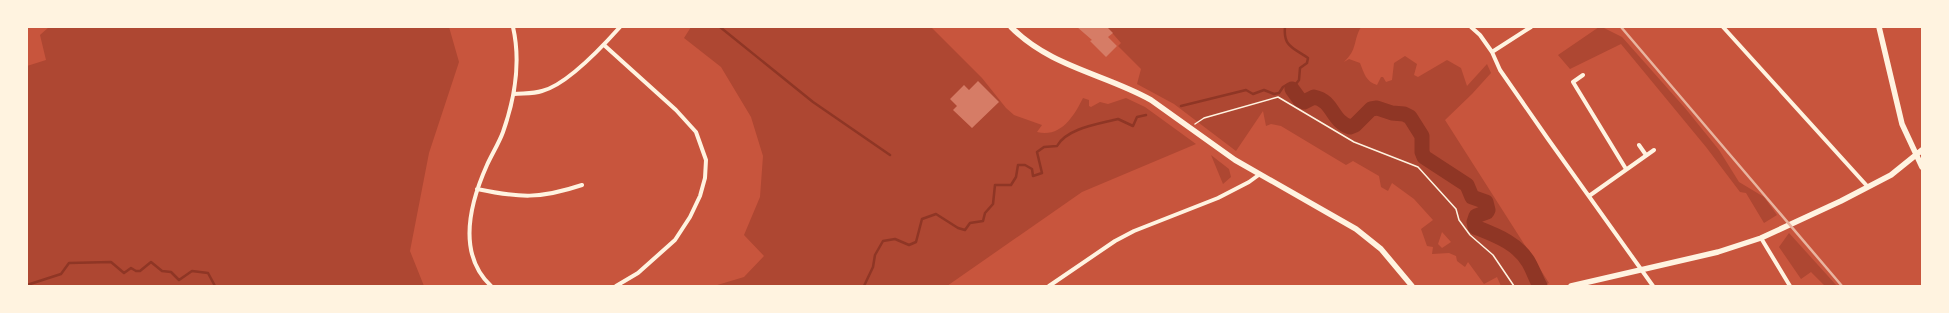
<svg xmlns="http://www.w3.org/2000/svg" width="1949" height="313" font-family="'Alegreya Sans',sans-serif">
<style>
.green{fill:#ae4732;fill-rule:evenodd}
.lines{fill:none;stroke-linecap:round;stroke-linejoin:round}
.stream{stroke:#8f3625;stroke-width:2.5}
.river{stroke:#8f3625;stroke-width:15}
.building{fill:#d67c66}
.path{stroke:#fff3e0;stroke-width:1.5}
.minor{stroke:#fff3e0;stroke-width:4}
.tertiary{stroke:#fff3e0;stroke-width:5.5}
.rail{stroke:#e9b49f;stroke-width:2.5}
</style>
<rect width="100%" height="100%" fill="#c8553d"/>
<path class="green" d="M49,27h400l10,35 -30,91 -19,98 14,35h-397v-220l19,-6 -6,-25z
M691,27h240l51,51 24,30 8,7 28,10 -5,7c24,6 37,-16 46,-34l6,2v6l2,1 9,-5 8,2 18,-6 19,9 51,37 -114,48 -135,94h-233l30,-9 20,-21 -20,-21 16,-38 3,-41 -12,-39 -30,-50 -37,-29z
M1107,27h254c-8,13 -3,22 -17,35l5,-3 11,4c4,10 6,19 17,22l4,-8h2l3,5 6,-2 2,-17 11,-7 12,8 -3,11 4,2 29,-17 14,8 6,18 20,-22 4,9 -19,21 -27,26 104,163 -6,3h-42l-4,-9 -13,7 -16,-22 -3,5 -8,-6 -1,-5 -7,-3 -17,1 1,-7 -6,-1 -6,-17 12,-9 -19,-21 -22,-16 -4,8 -7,-4 -2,-11 -26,-15 -7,4 -65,-39 -10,-2 -5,2 -3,-15 -27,40 -62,-47 -37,-20 4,-15 -23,-23 3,-3zM1442,232l9,10 -9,6 -4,-4z
M1599,27h3l20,10 63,71 34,42 20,32 25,15 13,18 -13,8 -18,-30 -6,-1 -34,-45 -85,-103 -51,25 -12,-14z
M1211,155l18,14 2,8 -8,7z
M1789,233l48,53h-12l-14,-14 -10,7 -22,-32z"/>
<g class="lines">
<path class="stream" d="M720,27l93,75 77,53
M1181,106l65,-16 7,4 11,-4 10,4 5,-1 4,-6 5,-3 4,5 7,-9 1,-12 7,-5 1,-5c-14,-10 -25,-11 -23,-31
M27,285l34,-11 8,-11 42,-1 13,11 7,-5 5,3h4l11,-9 11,9 9,1 8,8 13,-9 16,2 7,13
M864,286l9,-19 2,-12 8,-14 12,-2 14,6 7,-3 6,-23 14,-5 22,14 7,2 5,-7 13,-2 2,-8 8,-9 2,-19h16l5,-8 2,-12h7l7,4 1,7 9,-3 -5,-21 7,-5 13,-1c10,-18 42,-22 61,-27l15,7 4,-9 9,-2"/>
<path class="river" d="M1292,89l8,11 4,2 10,-5c20,4 17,24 36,30l5,-2 16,-16 6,-1 15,5 12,1 6,3 12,19v16l2,5 43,28 5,12 14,5 2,8 -1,2 -11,4 -2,6 1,5c20,8 43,16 54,36 4,7 7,16 11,23"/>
</g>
<path class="building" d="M1077,27h30l6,6 -5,4 9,9 -11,11 -16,-16 2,-1z
M978,81l21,21 -27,26 -19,-18 4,-4 -7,-7 14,-14 5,5z"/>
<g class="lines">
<path class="path" d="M1195,124l9,-6 74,-21 76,45 64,25 38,42 3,11 11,15 23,20 21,31"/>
<path class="minor" d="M1471,27l9,8 12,17 8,18 48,69 105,147
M1723,27l145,160
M604,45l72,65 20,22 10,28 -1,18 -5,18 -10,21 -15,23 -37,33 -22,13
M1492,52l39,-25
M1583,75l-10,7 53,87
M514,94c9,-1 19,0 28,-3 24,-6 61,-45 78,-64
M1639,145l7,10
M477,189c43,9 63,10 105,-4
M1589,196l65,-46
M1761,238l29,48
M491,286c-35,-33 -21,-83 -4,-121 5,-11 12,-22 16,-33 12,-34 18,-70 10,-105
M1049,286l66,-45 19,-10 84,-33 31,-16 11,-8"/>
<path class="tertiary" d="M1011,27c39,40 94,47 140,73l84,60 121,69 25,20 31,37
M1879,27l23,97 20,43
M1571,286l147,-34 43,-14 80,-37 50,-26 31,-25"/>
<path class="rail" d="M1621,27l221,259"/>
</g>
<rect width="1949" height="313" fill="none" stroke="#fff3e0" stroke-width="56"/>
</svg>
